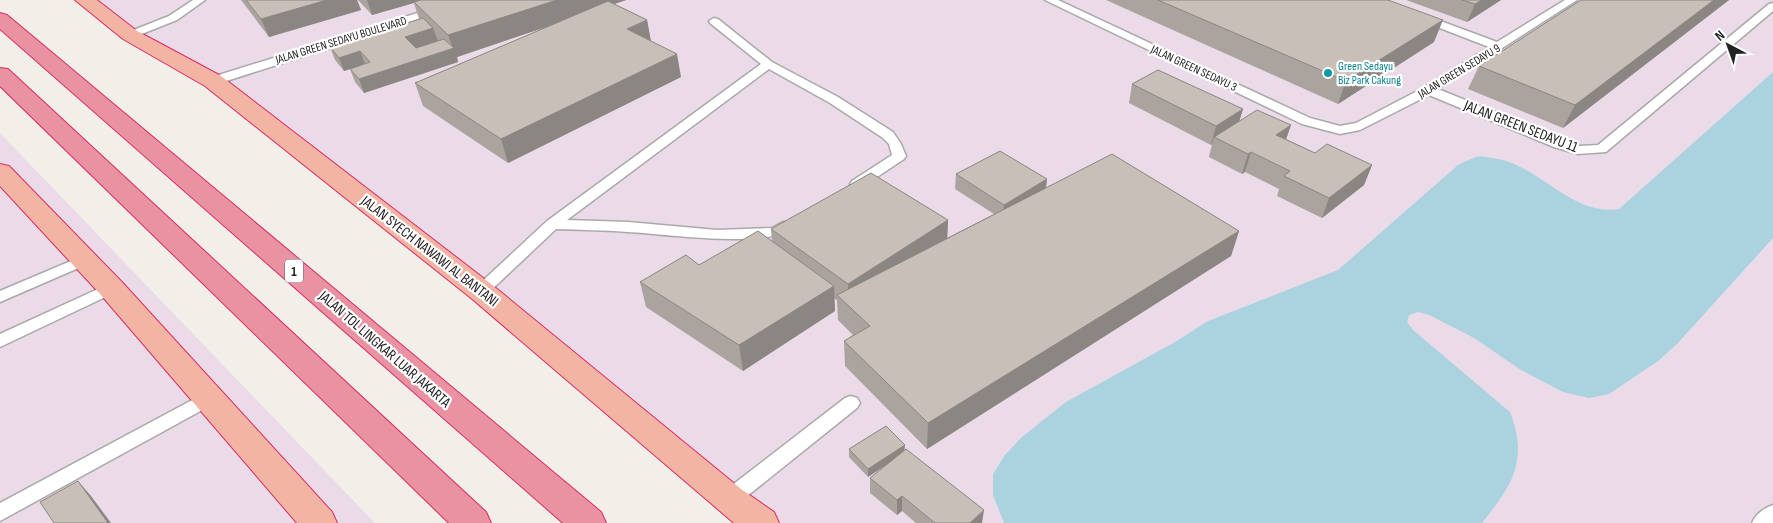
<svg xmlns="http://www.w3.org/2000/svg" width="1773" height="523" font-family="'Sofia Sans Condensed',sans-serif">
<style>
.industrial{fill:#ebdbe8}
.water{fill:#aad3df}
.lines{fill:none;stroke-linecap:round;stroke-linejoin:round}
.service-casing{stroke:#a9a9a9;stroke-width:3}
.trunk-casing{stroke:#dc2a67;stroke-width:2}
.motorway-casing{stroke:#dc2a67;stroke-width:2}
.service{fill:#fff;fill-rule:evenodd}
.trunk{fill:#f2b4a3;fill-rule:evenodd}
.motorway{fill:#e892a2;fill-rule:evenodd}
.wall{fill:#aba49e}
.shaded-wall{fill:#8b8681}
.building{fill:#c7bfb8;stroke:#8b8681}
.culture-dot{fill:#0f9aa8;stroke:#fff;stroke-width:2}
.labels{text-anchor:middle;stroke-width:4.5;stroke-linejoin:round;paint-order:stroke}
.far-street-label{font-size:12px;fill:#222;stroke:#fff}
.far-culture-label{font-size:12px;fill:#0d838f;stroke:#fff;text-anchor:start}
.shield{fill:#fff;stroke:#646464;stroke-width:1}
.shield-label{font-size:14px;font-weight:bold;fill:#222}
.street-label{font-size:15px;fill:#222;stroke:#fff}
</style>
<rect width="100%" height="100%" fill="#f2efe9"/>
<path class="industrial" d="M92,0h1681v523h-1005l-555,-442z
M0,133l375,390h-375z"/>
<path class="water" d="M1773,72v166l-96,106 -19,17 -49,33 -20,4 -26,-6 -42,-22 -47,-32 -33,-17 -12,-6 -11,-3 -9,3 -2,7 6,8 97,82c19,48 2,74 -28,111h-478l-11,-28v-21l12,-19 17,-18 44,-35 109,-60 33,-21 130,-51 120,-105c6,-3 12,-6 18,-8 5,-1 11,0 16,1 47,5 77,58 127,51z"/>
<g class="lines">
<defs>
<path id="service" d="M193,0h12l-28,20 -43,17 -4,1 -6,-3 2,-2 43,-17z
M459,0h16l-1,2 -257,82 -4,1 -6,-4 2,-3z
M1045,0h13l252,118 30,8 16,-3 69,-36 64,-40 -70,-27 -1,-2 1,-2h8l70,26 68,-42h12l-139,89 141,57 19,-1 171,-141 4,-1v8l-167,141 -28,2 -24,-7 -125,-52 -69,35 -20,4 -38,-10z
M714,18l4,1 54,43 66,35 55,35 8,12 5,12 -2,3 -42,28h-10l-2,-3 2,-3 40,-26 -3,-11 -6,-6 -53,-35 -61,-34 -202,151 61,2 89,8 55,-2 11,-6h10l2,3c-17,26 -137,8 -167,7 -24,-2 -48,-2 -72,-3l-70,66 -5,1 -5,-1 -3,-4 3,-4 71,-66 214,-157 -51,-41 -1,-2z
M85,255l5,2 2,3 -2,3 -90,39v-11z
M111,283l5,1 3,4 -3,4 -116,55v-13z
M209,391l6,2 3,5 -3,5 -215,118v-18z
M851,396l6,2 3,5 -3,5 -121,97 -7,2 -7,-2 -3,-6 3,-6 123,-95z
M1773,505v18h-21c4,-9 12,-15 21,-18z"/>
<path id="trunk" d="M75,0h22l40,31 84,45 270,208 250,205 33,23 5,11h-45l-263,-225 -266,-212 -82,-47z
M0,164l9,2 112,115 211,231 5,11h-40l-196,-228 -101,-109z"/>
<path id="motorway" d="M0,13l7,2 594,497 5,11h-43l-563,-494z
M0,68l8,1 478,443 5,11h-42l-449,-437z"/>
</defs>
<use href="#service" class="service-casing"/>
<use href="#trunk" class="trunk-casing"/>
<use href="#motorway" class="motorway-casing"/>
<use href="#service" class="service"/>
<use href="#trunk" class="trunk"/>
<use href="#motorway" class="motorway"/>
</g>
<path class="wall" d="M241,0h116l4,10 -92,27z
M358,0h268l-12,4 33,16 4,21 30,36 -173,86 -85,-57 -8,-23 140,-59 -98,33 1,5 -94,31 -9,-11 -5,-13 -6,2 -9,-11 -5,-13 89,-28 -5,-16 -42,12z
M1106,0h282l46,42 -96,62z
M1406,0h95l-34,22z
M1581,0h148l-166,128 -95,-39 11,-23z
M1132,84l111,25 -4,12 52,4 -5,14 29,14 57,12 -8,20 -42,33 -45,-22 2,-7 -34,-17 -3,2 -33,-17 3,-13 -1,1 -82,-42z
M956,174l91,5 -1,9 193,43 -8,25 -304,193 -82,-83 -1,-25 9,-6 -15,-15 -1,-20 -3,-1 1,12 -92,60 -97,-64 -6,-25 59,-17 73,-23 -1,-13 177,-9 -1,18 47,-24 -39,-25z
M905,445l-1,5 78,73h-66l-14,-12 -5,4 -27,-22v-15l16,-13 -18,12 -19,-20v-8z"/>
<path class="shaded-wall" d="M327,0h30l4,10 -92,27 -8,-18z
M367,0h57l-52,15z
M557,0h69l-169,57 1,5 -94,31 -5,-14 94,-30 -5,-14z
M1482,0h19l-34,22 8,-18z
M1714,0h15l-166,128 12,-23z
M647,20l4,22 -24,-13z
M1443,20l-9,22 -96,62 8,-23z
M433,28l5,13 -28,9 -5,-13z
M360,51l5,13 -21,7 -5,-13z
M677,54l4,23 -173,86 -7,-24z
M1243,109l-6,20 -23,8 -2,7 -1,1 5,-19z
M1291,125l-7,20 -8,-10z
M1251,152l-6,20 -3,2 6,-20z
M1372,165l-8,20 -42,33 7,-20z
M1047,179l-2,15 -43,25 2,-14z
M948,220l-1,25 -99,61v-22z
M1239,231l-8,25 -304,193 1,-26z
M834,286l1,25 -92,60 -4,-26z
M905,445l-1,8 -36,24v-8z
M78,481l13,15 20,27h-3z
M902,496v15l-5,4v-15z
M984,510l-2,13h-12z"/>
<path class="building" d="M246,0h81l-66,19z
M421,0h136l-109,35 -34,-33z
M1158,0h230l55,20 -97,61z
M1462,0h20l-7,4z
M1581,0h133l-139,105 -96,-39z
M608,1l39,19 -20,9 50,25 -176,85 -86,-56z
M423,18l10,10 -28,9 11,11 28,-9 10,9 -95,31 -9,-10 20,-7 -10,-11 -21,7 -9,-11z
M1158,70l85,39 -27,17 -84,-42z
M1257,110l34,15 -15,10 39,18 12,-9 45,21 -43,33 -45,-22 6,-5 -39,-19 -3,2 -34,-17z
M1000,151l47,28 -43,26 -48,-31z
M1112,154l127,77 -311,192 -84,-82 26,-15 -33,-31z
M871,173l77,47 -100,64 -77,-55z
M758,231l76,55 -95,59 -99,-63 46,-27 13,10z
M886,426l19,19 -37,24 -19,-20z
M906,449l78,61 -14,13h-35l-33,-27 -5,4 -27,-22z
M78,481l30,42h-54l-14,-21z"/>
<circle class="culture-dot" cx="1328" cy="73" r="5"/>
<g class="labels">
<g class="far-street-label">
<text transform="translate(341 40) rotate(-17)" y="4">JALAN GREEN SEDAYU BOULEVARD</text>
<text transform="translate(1194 68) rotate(25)" y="4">JALAN GREEN SEDAYU 3</text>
<text transform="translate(1459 71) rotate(-31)" y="4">JALAN GREEN SEDAYU 9</text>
</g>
<g class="far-culture-label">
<text x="1338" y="70">Green Sedayu<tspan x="1338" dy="14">Biz Park Cakung</tspan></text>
</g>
<rect class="shield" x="285" y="259.5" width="18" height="23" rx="4"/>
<g class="shield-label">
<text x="294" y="276">1</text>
</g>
<g class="street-label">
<text transform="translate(1521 126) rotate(21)" y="5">JALAN GREEN SEDAYU 11</text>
<text transform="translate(430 251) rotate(38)" y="5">JALAN SYECH NAWAWI AL BANTANI</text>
<text transform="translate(385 349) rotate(41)" y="5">JALAN TOL LINGKAR LUAR JAKARTA</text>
</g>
</g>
<g transform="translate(1728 45) rotate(319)" stroke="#ffffff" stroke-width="4" paint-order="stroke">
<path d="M0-4L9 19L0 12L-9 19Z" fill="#222222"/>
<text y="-8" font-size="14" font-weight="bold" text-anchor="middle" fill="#222222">N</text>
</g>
</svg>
